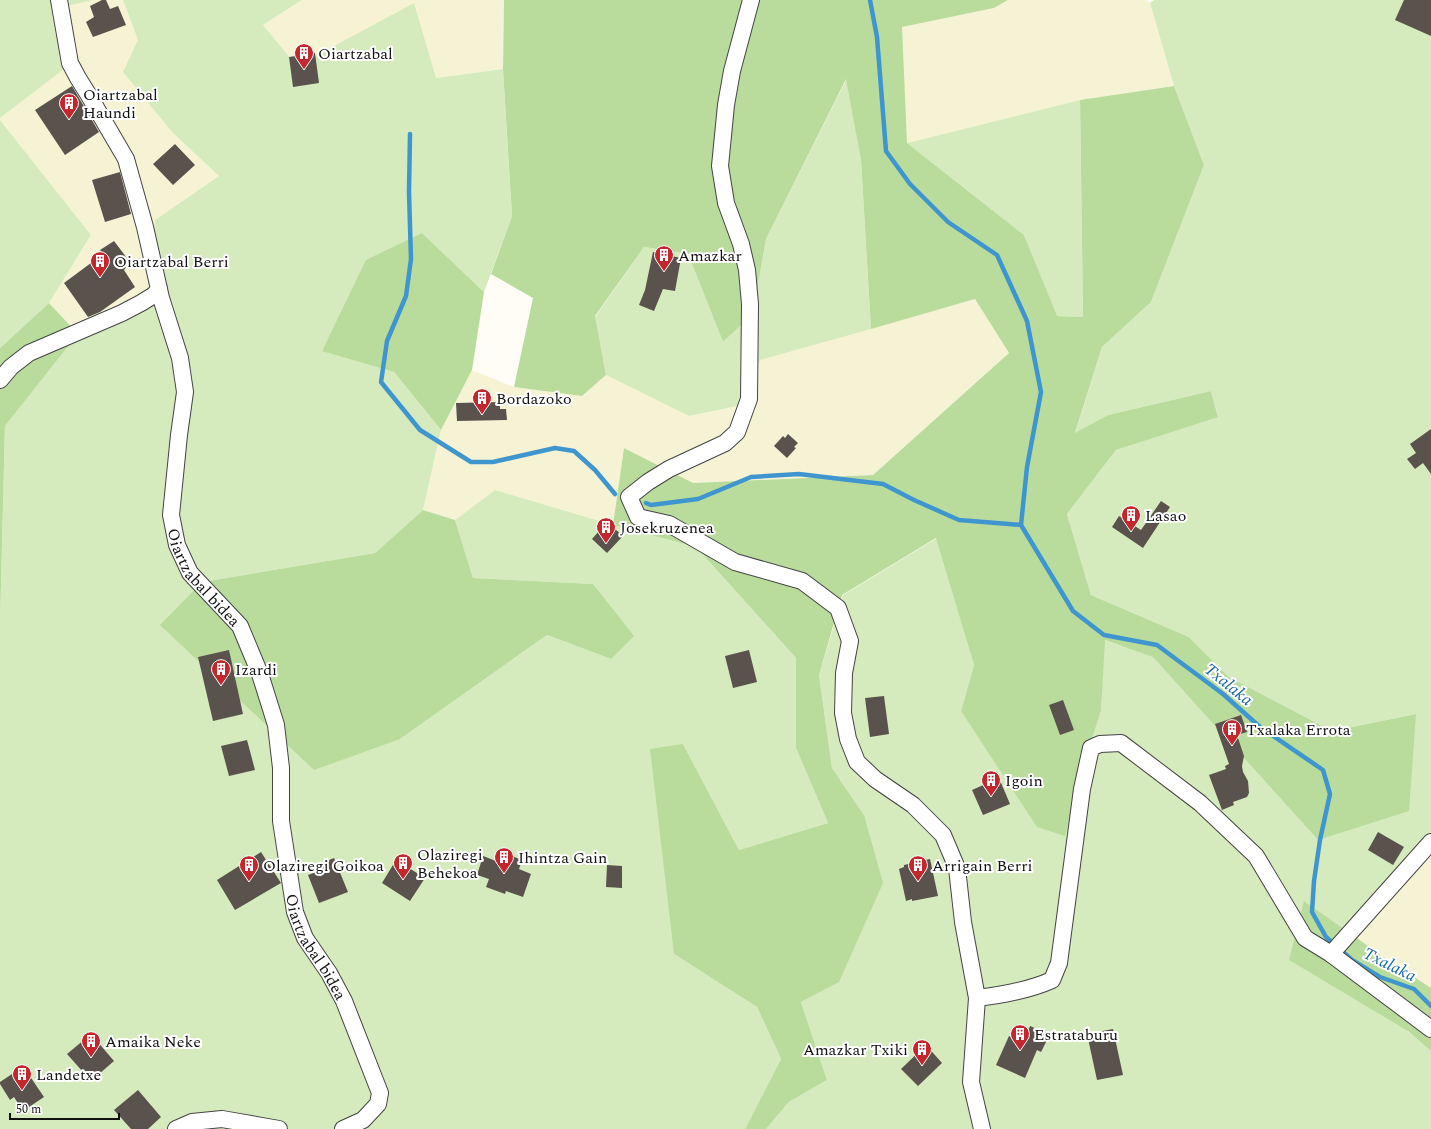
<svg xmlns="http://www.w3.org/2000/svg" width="1431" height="1129" font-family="Spectral,serif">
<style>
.farmland{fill:#f6f3d4}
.green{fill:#d5ebbd}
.forest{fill:#b9dc9c}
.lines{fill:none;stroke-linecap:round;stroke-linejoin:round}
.stream{stroke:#3f96cf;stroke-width:4.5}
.building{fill:#5a524d}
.minor-casing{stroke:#444;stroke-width:18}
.minor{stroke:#fff;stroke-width:16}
.labels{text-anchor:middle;stroke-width:4;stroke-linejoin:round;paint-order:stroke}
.poi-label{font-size:16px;fill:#111;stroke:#fff;text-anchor:start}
.street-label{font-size:16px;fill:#111;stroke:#fff}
.water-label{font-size:17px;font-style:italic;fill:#1768a6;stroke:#fff}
</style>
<rect width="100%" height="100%" fill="#fffdf5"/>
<path class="farmland" d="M93,0h30l50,133 46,43 -64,44 -7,83 -70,31 -29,-31 42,-68 -91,-115v-2l54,-109z
M302,0h202l-1,69 -67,9 -139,-12 -34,-41z
M1008,0h138l4,3 24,83 -94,14 -173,43 -6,-116 93,-19z
M975,299l34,54 -136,122 -180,8 -69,-35 -11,77 -118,-35 -40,30 -32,-10 18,-80 31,-60 42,17 68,9 24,-21 83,41 53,-11 18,-45z
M1431,850v138l-79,-53z"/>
<path class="green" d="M0,0h93l-39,9 10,60 -64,49z
M123,0h179l-39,25 34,41 117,-63 22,75 67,-9 9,147 -28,76 -62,-59 -100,117 72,22 47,58 -18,80 -48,43 -173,29 198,157 147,-104 64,24 -18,-75 -120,-6 -18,-58 40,-30 118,35 83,22 100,111v90l32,75 -89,27 -56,-106 -9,210 83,53 24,52 -36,70h-745v-504l5,-199 73,-92 70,-31 7,-83 64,-44 -46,-43 -50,-61 15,-32z
M1154,0h277v850l-79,85 -48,-34 104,130 23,20v78h-665l23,-27 38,-22 -26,-78 38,-21 25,-166 -32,-47 -13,-93 24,-80 94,-57 37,127 -13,46 119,65 21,-65 3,-71 49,16 165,184 98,-126 -84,17 -103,-54 -40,-40 -98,-42 -24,-81 49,-64 102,-34 -7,-25 -103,24 -33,19 27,-87 49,-45 53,-137 -30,-79 -24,-83z
M847,78l14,82 10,169 -111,31 -18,45 -53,11 -83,-41 -11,-58 49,-70 44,7 35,88 30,-28 13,-75z
M1080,100l3,217 -27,-1 -32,-81 -117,-92z
M0,120l91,115 -42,68 -49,45z"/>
<path class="forest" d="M504,0h504l-14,8 -92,19 5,116 117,92 33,81 26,1 -3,-217 94,-14 30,79 -53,137 -49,45 -27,86 33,-18 103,-24 7,26 -102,33 -49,64 24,81 98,42 40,40 103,54 84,-17 -7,97 -91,29 -165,-183 -48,-17 -4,71 -21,65 -15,60 -28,-9 -76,-116 13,-46 -38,-127 -94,57 -23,80 13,93 32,47 19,68 -44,99 -38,20 26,78 -38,22 -23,27h-21l36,-70 -24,-52 -83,-53 -24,-205 33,-5 56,106 89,-27 -32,-75v-90l-100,-111 -83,-22 11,-77 69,35 180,-8 136,-122 -34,-54 -104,30 -10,-169 -15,-81 -80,160 -13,75 -30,28 -35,-88 -44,-7 -49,69 11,59 -24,21 -68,-9 19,-89 -42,-24 21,-58 -9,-147z
M422,233l62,59 -12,78 -31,60 -47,-58 -72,-21 44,-91z
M49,303l29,31 -73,92 -5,199v-277z
M423,510l32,10 18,58 120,6 41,52 -23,23 -64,-24 -147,104 -86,31 -154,-145 42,-43 173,-29z
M1304,901l77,54 50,33v63l-23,-20 -119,-71z"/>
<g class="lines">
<path class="stream" d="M870,0l7,37 9,114 24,33 38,38 49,33 30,66 14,71 -14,75 -6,58 52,86 31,24 53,10 66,49 37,33 63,43 7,24 -10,46 -6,41 -2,31 14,25 26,23 28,17 34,12 17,17
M410,134l-1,58 2,67 -5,37 -19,45 -6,41 39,48 51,32h22l62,-14 19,3 21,19 20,24
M646,503l5,2 47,-6 53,-22 48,-3 84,10 31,16 45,20 62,5"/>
</g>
<path class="building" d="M102,0h4l4,9 8,-3 8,19 -33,12 -7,-15 8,-5 -4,-11z
M1404,0h27v36l-36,-16z
M315,53l4,30 -26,4 -4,-30z
M72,86l27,46 -34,23 -30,-45z
M175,144l20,21 -22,20 -20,-21z
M120,172l11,42 -26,8 -13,-42z
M114,241l16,21 -6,8 11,17 -35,25 -12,5 -24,-34 39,-29 -3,-4z
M653,252l28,6 -6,33 -12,-2 -9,22 -15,-6 6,-15z
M500,402v7h6l1,11 -50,1 -1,-18z
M1431,429v45l-8,-11 -8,6 -8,-10 9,-6 -6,-9z
M788,434l10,9 -4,4 2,1 -9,10 -13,-12 9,-10 2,2z
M1161,501l9,6 -27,41 -31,-21 7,-11 22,14z
M607,522l16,14 -16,17 -15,-14z
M229,650l14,64 -30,7 -15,-64z
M749,650l8,32 -24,6 -8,-32z
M884,696l5,38 -19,3 -5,-39z
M1063,700l11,30 -14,5 -11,-30z
M1241,715l6,17 -10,3 7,21 -2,10 1,6 5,9 1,12 -2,4 -14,5 1,3 -12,5 -13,-35 17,-6 -1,-3 4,-2 -14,-40z
M247,740l8,30 -26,6 -8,-30z
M999,778l11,26 -27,11 -11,-25z
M1378,832l26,15 -11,18 -25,-15z
M499,851l23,9 -3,9 12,5 -8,23 -17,-6 -1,3 -19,-7 3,-8 -12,-4 6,-19 13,5z
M261,852l20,31 -46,27 -18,-30z
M334,858l14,34 -29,11 -11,-28 8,-3 -2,-6z
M930,859l8,37 -26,5v-2l-6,2 -7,-32 5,-2v-2z
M396,860l29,18 -15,23 -28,-18z
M607,865l15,1v22l-16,-1z
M1030,1026l16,7 -3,5 4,2 -6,12 -4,-2 -12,28 -29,-13 13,-29 6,3 5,-11 8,4z
M1113,1029l10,46 -26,5 -10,-46z
M91,1034l23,27 -23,20 -24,-27z
M926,1045l16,18 -24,23 -17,-17z
M21,1068l4,6 2,-2 17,25 -21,14 -9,-14 -4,3 -10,-16v-2z
M138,1090l23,27 -13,12h-17l-17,-19z"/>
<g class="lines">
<defs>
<g id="minor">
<path id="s1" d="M59,0l11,63 8,15 10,16 38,65 19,68 16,71 19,60 5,34 -6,43 -8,80 6,30 13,28 50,53 20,48 16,51 5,43v53l14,91 10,26 24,35 15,28 36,92 -2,11 -15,16 -20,9"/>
<path d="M751,0l-19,71 -6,34 -6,61 6,37 15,41 6,26 3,34 -1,95 -12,33 -12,11 -56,26 -21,13 -19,15 9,20 31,7 66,38 67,19 36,27 12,33 -6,32 -1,40 5,26 9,23 18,17 38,26 30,30 14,33 6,54 14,76 -6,84 11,47"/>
<path d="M0,380l11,-13 18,-14 93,-40 19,-10 13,-8 5,-6"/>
<path d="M1331,954l100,75"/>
<path d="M977,998c25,-3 53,-8 75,-18l7,-17 23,-174 9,-41 9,-4 21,-1 79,60 56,53 49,82 26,16 100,-112"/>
<path d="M176,1129l16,-7 30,-3 57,10"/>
</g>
</defs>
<use href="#minor" class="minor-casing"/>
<use href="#minor" class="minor"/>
</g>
<defs>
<symbol id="building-pin" viewBox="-11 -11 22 30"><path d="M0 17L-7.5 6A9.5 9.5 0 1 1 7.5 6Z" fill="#c4262e" stroke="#fff"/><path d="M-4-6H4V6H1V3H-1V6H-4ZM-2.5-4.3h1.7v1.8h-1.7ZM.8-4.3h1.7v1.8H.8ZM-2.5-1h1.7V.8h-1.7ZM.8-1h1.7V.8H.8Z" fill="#fff"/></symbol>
</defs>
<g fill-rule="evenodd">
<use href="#building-pin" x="293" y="42" width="22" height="30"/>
<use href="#building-pin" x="58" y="92" width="22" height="30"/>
<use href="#building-pin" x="653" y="244" width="22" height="30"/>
<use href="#building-pin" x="89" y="250" width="22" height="30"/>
<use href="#building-pin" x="471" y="387" width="22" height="30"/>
<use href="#building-pin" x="1120" y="504" width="22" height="30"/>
<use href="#building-pin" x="595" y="516" width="22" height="30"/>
<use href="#building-pin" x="210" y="658" width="22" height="30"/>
<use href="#building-pin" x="1221" y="718" width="22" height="30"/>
<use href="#building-pin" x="980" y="769" width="22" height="30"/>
<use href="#building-pin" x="493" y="846" width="22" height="30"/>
<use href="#building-pin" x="392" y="852" width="22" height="30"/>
<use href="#building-pin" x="238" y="854" width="22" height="30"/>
<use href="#building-pin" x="907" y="854" width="22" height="30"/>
<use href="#building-pin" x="1009" y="1023" width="22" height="30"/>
<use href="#building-pin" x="80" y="1030" width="22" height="30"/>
<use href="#building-pin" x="911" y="1038" width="22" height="30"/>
<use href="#building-pin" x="11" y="1063" width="22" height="30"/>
</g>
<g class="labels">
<g class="poi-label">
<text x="318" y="59">Oiartzabal</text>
<text x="83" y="100">Oiartzabal<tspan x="83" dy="18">Haundi</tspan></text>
<text x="678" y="261">Amazkar</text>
<text x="114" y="267">Oiartzabal Berri</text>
<text x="496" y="404">Bordazoko</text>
<text x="1145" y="521">Lasao</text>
<text x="620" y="533">Josekruzenea</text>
<text x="235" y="675">Izardi</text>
<text x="1246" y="735">Txalaka Errota</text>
<text x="1005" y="786">Igoin</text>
<text x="417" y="860">Olaziregi<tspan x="417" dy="18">Behekoa</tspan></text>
<text x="518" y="863">Ihintza Gain</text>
<text x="263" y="871">Olaziregi Goikoa</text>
<text x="932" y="871">Arrigain Berri</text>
<text x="1034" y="1040">Estrataburu</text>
<text x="105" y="1047">Amaika Neke</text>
<text x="908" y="1055" text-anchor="end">Amazkar Txiki</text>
<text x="36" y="1080">Landetxe</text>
</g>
<g class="street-label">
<text dy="6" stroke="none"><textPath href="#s1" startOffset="612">Oiartzabal bidea</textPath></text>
<text dy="6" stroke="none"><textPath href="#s1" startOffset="1008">Oiartzabal bidea</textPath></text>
</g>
<g class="water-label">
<text transform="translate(1229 684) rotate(39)" y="6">Txalaka</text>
<text transform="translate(1390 964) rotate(26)" y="6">Txalaka</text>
</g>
</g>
<path d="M10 1113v6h109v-6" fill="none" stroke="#111111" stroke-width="2"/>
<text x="16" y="1113" font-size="12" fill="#111111" stroke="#ffffff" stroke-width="3" paint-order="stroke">50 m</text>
</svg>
